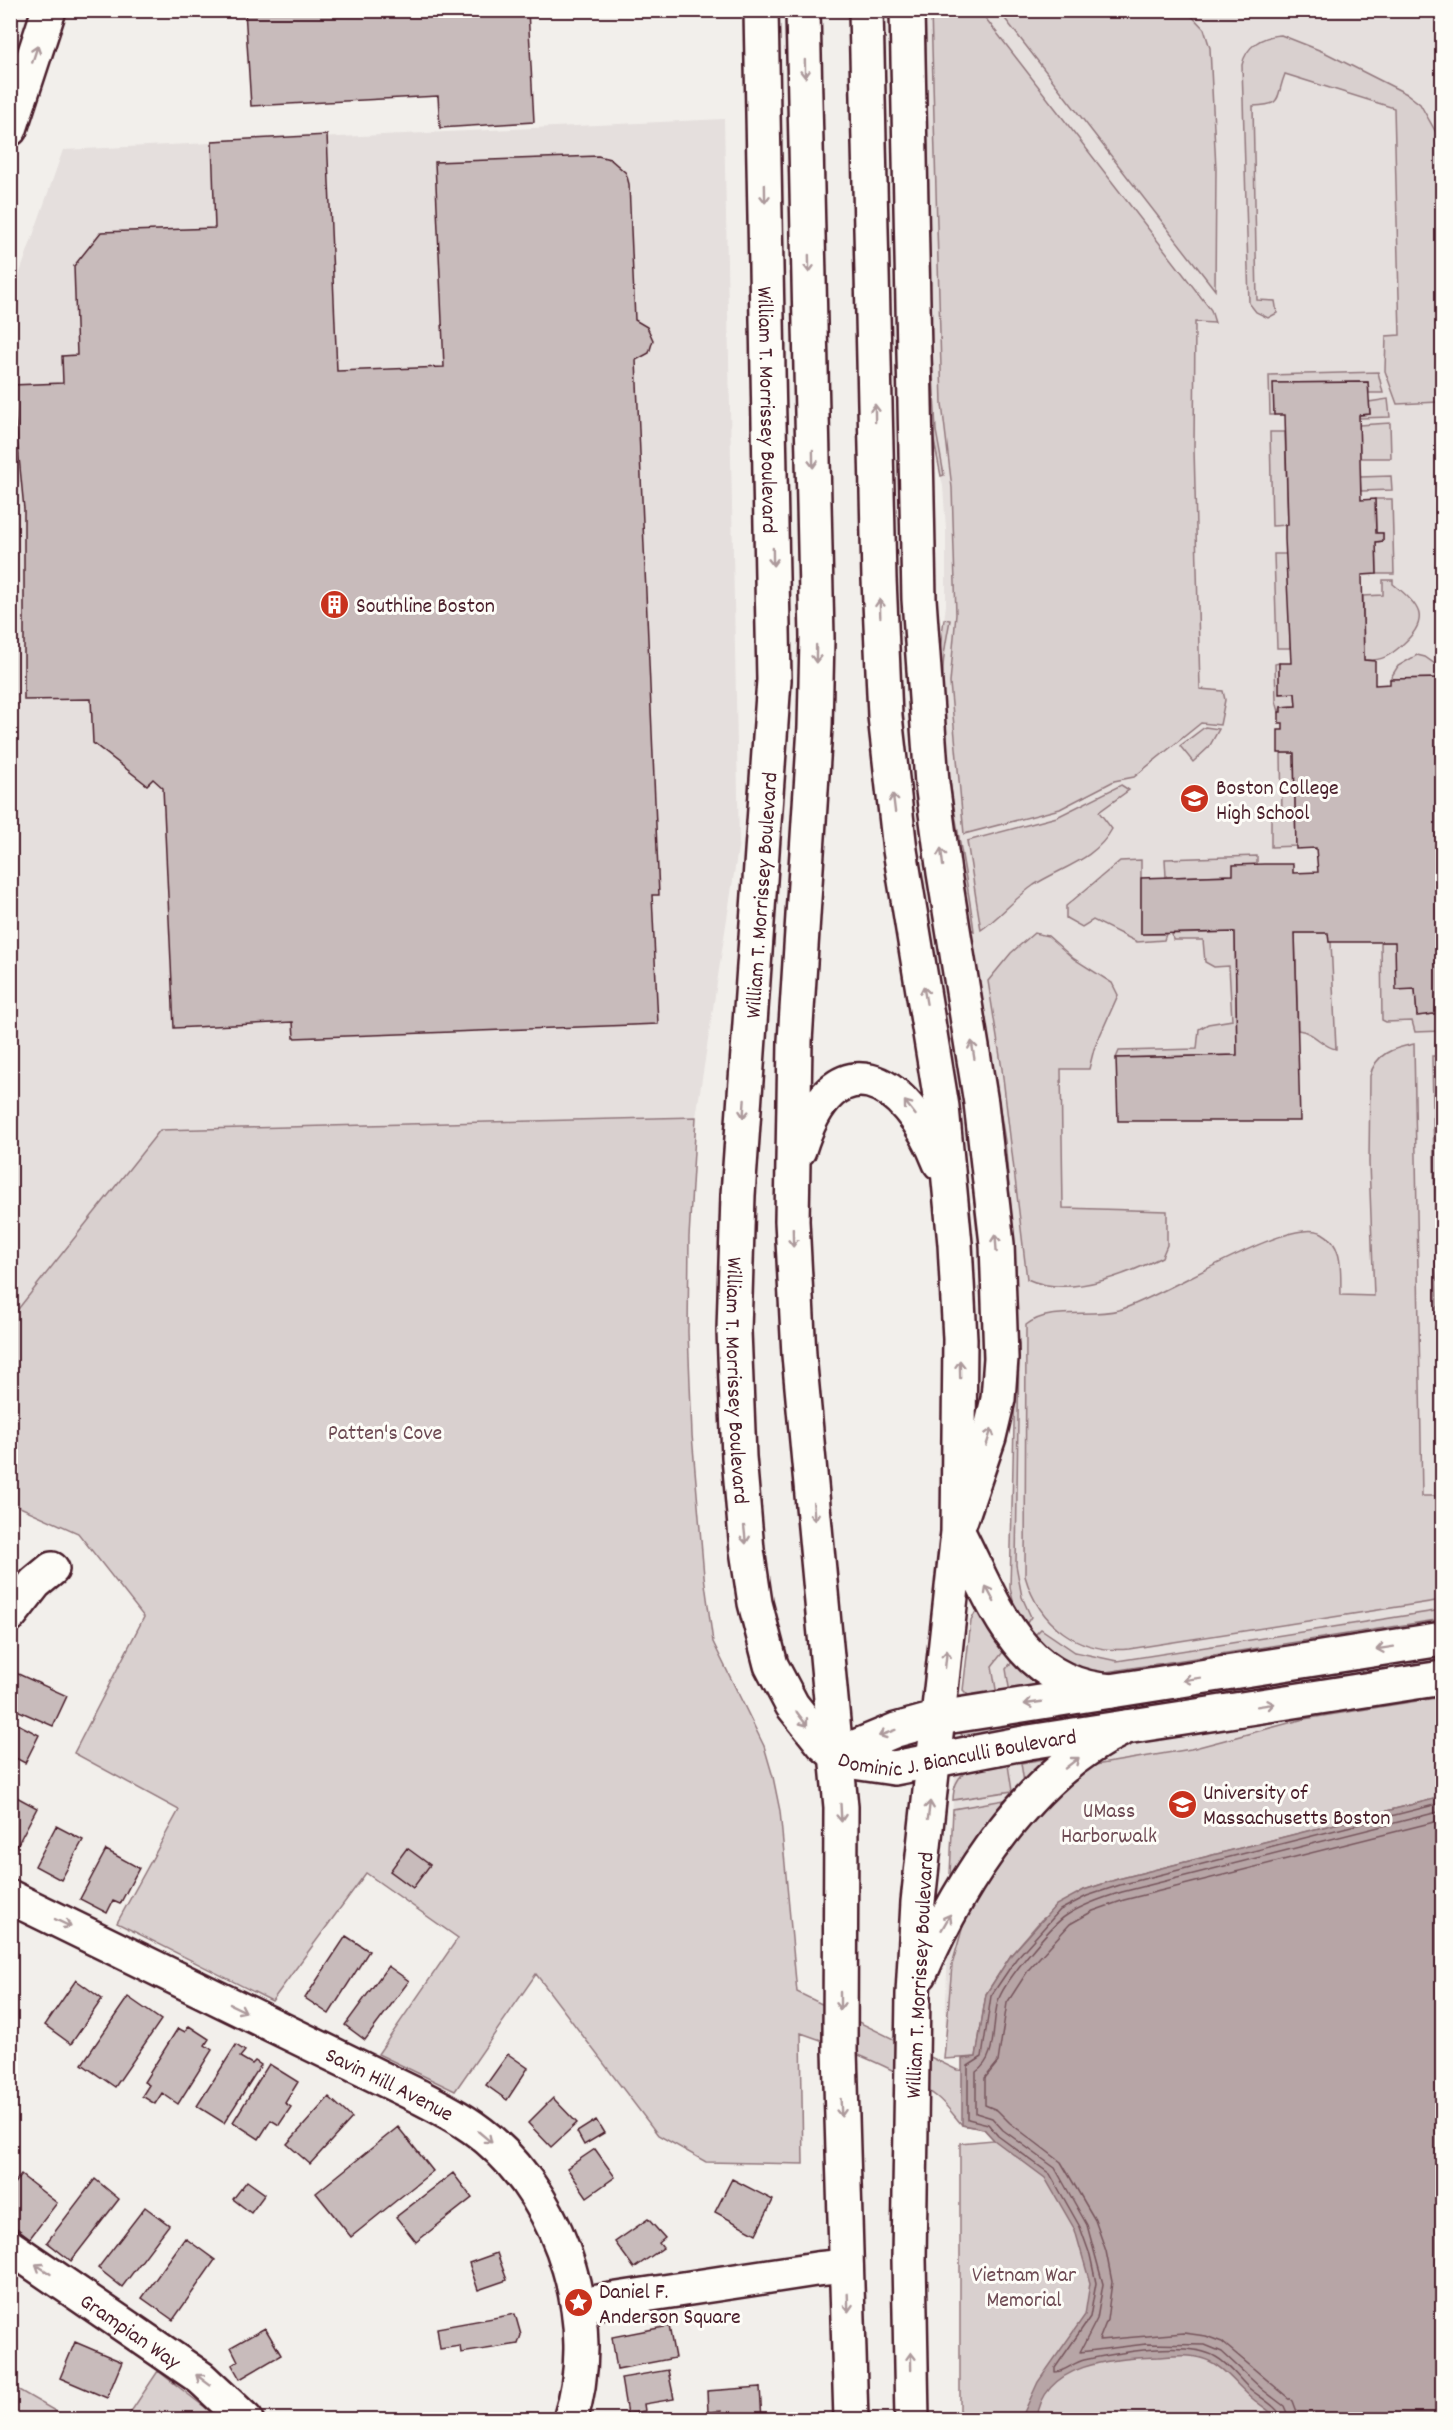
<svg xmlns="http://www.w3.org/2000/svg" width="1453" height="2430" font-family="Dekko,sans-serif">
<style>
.built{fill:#e5dfdd}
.green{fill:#d9d0cf;stroke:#92787d;stroke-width:1.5}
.water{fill:#b7a5a6;stroke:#8b6f75;stroke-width:1.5}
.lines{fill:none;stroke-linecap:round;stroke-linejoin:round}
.shore{stroke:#76555c;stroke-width:1.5}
.building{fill:#c8bbbb;stroke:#4a1f2b;stroke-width:1.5}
.minor-casing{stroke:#4a1f2b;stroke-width:38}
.major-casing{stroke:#4a1f2b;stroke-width:38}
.highway-casing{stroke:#4a1f2b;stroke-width:38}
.minor{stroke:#fdfcf7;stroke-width:33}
.major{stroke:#fdfcf7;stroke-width:33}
.highway{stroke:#fdfcf7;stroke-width:33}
.oneway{stroke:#ac999b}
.labels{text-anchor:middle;stroke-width:6;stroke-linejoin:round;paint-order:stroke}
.street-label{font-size:22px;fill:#4a1f2b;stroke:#fdfcf7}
.poi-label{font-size:22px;fill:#4a1f2b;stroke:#fdfcf7;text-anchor:start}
.park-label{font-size:22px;fill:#6e4b54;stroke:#fdfcf7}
</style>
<rect width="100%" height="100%" fill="#f2efeb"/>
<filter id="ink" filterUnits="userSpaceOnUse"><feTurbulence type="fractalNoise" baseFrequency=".0167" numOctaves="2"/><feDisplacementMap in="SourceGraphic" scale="12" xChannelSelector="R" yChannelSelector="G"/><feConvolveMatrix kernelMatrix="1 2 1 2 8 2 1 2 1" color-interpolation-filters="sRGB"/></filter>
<g filter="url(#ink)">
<path class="built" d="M920,11h522v59l-7,14 7,5v1708l-324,82 -156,180h-18l9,-262 18,-179 5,-6 37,-11 -3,-13 4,-99v-130l-59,-505 -17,-189 8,-60v-76l-3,-43 -9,-40z
M724,119l15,723 -43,275 -536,13 -149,188 -1,-1017 53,-151z"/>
<path class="green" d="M1186,10l18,19 6,19 6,121 -1,121 -216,-279z
M920,11h5l6,324 5,96 8,44 -3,1 -9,-45z
M931,11h49l231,299 4,13 -20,-1 -1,126 6,241 23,2 2,9 -5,25 -19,-2 -67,54 -20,4 -54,28 -96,25 -14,-151 6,-69 -4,-126 -10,-84z
M1281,35l43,17 83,42 13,10 22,39v257l-3,2 -42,2 -12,-33 1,-35 14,-1 -6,-227 -109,-34c-10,25 -1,31 -32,32l4,194 18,1 2,12 -9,5 -12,-6 -7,-9 -7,-238c4,-19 20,-29 39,-30z
M1378,372l5,21h-14l-1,-11 -94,1v32h-4l-1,-40z
M1388,399l2,18 -31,1v-3l11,-1 -1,-12z
M1390,423l1,35h-31l-1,-33z
M1270,432h15l3,93 -16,1z
M1391,476l1,14 -31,1 -1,-14z
M1375,499h17l2,75h-17l-1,-32 7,-1v-8h-7z
M1274,554h14l2,94h-13z
M1383,580h10v4c27,21 38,35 10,60 -13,12 -21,17 -39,16l-1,-64 20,-1z
M944,619l6,1c-3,17 -7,34 -7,50 -4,88 20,175 31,261l-7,-4 -12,-73 -17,-189z
M1417,655l8,2 17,12v9l-52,1 8,-13z
M1279,663l1,31 15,-1 1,13 -15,1 -2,5 -3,-11 -1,-37z
M1205,727l14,2 -10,18 -16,15 -13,-16z
M1281,753h13l2,93 -25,1v-31l11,-1z
M1121,785l8,5 -30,22 13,17c-17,31 -50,38 -78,56 -19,13 -34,32 -53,45l-14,-89 90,-24z
M1257,856v9l-24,10 -67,2 -1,-18z
M1141,860v74h25l-2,6 -27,2 -44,-22 -11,7 -16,-9v-12l54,-45z
M1235,932l2,123 -121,3 3,-7 78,-2 2,-20 9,-5 24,-4 -3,-54 -15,1 -9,-5 -2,-22h-30l-1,-6z
M1034,933l14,3 26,23 38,24 6,12 -24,54 -5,20h-28l2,139 104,3v34l-5,12c-38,19 -94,41 -135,22l-25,-210 -14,-88 23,-28z
M1295,933h33l1,9h2l5,107c-14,-2 -21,-17 -38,-19z
M1381,942h14l20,47 2,27 25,-3v18l-27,1 -3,-11 -26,1 -4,-2z
M981,991l24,150 11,128 -3,-3z
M1414,1044l8,452h20v104l-313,49c-50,5 -90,-24 -104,-73l1,-251c25,-19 63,-7 93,-15 41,-11 170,-95 203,-77 23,12 18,42 19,62l33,1 -5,-133 1,-87c5,-22 23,-28 44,-32z
M1432,1056h10v428h-2z
M696,1117l-7,120 -1,95 4,103 12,141 9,66 51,104 9,31 7,34 17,181 160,78 19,1 466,348h-482v-276l34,-3 -10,-11 -22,-4c-8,-9 -16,-21 -25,-28 -31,-25 -98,-51 -136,-64l2,131 -97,-2 -48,-27 -122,-161 -81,117 -77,-37 80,-116 -92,-65 -94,128 -155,-78 62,-113 -105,-57 70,-136 -66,-84 -67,-30v-185l149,-188z
M1016,1342l3,1 -3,222 6,32 9,20 -7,10 -8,-14 -6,-25z
M1442,1610v9l-336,53c-34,-1 -48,-13 -75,-33l10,-10 34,23 42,9z
M982,1611l25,36 -15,19 5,29 -26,3 -8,-8 8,-69 4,-8z
M1442,1653v11l-426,66 -2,-11z
M1015,1658l27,27 -2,2 -30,6 -4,-24z
M1442,1697v100l-324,82 -34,11 -43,30 -30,35 -25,39 -10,63 -32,2 8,-94 16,-57 43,-74 78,-68 102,-17 113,-30z
M1001,1722l2,11 -37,6 -6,-6z
M1044,1759l4,2 -23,28 -4,-26z
M1008,1765l4,26 -59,9c1,-36 26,-31 55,-35z
M1010,1799l-57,80 -3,-4 3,-66z
M158,2371l62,48h-94z
M10,2386h2l57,33h-58z"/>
<path class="water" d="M1442,1797v622h-165c-6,-8 -16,-13 -24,-20 -16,-13 -30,-34 -49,-40 -14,-5 -31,-3 -45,-2 -45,1 -116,6 -122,62h-16l17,-37 47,-67 5,-32 -15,-53 -30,-52 -51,-38 -10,-11 -22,-4v-66l14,-2 10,-63 25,-39 45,-50 28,-15 34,-11z"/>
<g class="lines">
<path class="shore" d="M1282,2420c-1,-12 -23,-23 -32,-31 -11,-10 -21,-25 -34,-32 -30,-17 -99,-4 -132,3 -10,2 -19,12 -29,12v-4l35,-51 6,-34 -6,-28 -10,-28 -30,-53 -52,-38 -10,-12 -20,-5v-53l14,-9 9,-61 25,-37 44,-49 27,-14 33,-11 322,-82
M1290,2420l-6,-14 -21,-16 -41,-38 -17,-7 -59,-1 -66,8 17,-33 6,-35 -16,-59 -32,-57 -52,-38 -11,-12 -16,-5v-41c22,-15 15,-46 22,-71 5,-18 53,-76 69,-86 17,-11 35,-17 55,-23l320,-81
M1299,2420l-7,-19 -70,-59 -16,-6 -22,-3 -85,7 8,-20 5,-38 -6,-31 -11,-31 -34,-58 -51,-39 -13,-13 -12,-5v-27l13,-16 9,-59 22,-34 41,-45 23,-13 31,-11 318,-80"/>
</g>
<path class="building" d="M245,10h283l6,112 -94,6 -2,-32 -187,10z
M327,135l10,236 107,-4 -9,-205 163,-6 12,3 16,14 3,11 6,136 12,7 6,13 -4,13 -13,7 23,535h-7l6,129 -364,14 -1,-16 -119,6 -11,-240 -10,-9 -6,6 -54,-42 -2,-44 -67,1v-191l-12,-124 51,-2 -1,-27 15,-1 -3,-89 27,-34 114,-4 -3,-87z
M1368,382l2,32 -11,1 2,85 14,-1 1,34h7v8l-7,1 1,32 -15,1 2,85 11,1v24l15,-1v-5l52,-1v335l-25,3 -2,-27 -19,1 -1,-48h-66l-1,-9h-33l5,188h-182l-2,-63 121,-3 -2,-123 -94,2v-56l92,-3v-10l31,-1h29v9l25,-1 -2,-24 -20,1 -2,-96h-16v-23h5v-7h-4v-11h2v-5l15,-1 -1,-13 -16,1v-31h12l-6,-124v-14h3l-3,-110h-11l-1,-32z
M16,1673l51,23 -14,30 -43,-19v-22z
M10,1720l29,15 -14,28 -15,-8z
M13,1795l24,13 -26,49 -1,-58z
M56,1826l27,14 -22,40 -26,-14z
M407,1848l23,17 -17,23 -23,-17z
M106,1850l33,18 -19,36 -7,-3 -6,12 -27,-14z
M346,1936l23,15 -40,63 -24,-16z
M388,1966l21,15 -44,59 -20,-15z
M76,1980l26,19 -31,45 -26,-19z
M128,1997l33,23 -46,67 -33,-23z
M189,2026l20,13 -4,6 7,5 -34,54 -16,-11 -7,11 -13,-8 7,-11 -5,-3 34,-54 7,4z
M236,2045l9,6 -5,6 12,7 3,-3 6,4 -37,58 -27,-17z
M508,2054l20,14 -21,32 -21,-15z
M269,2064l29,18 -13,21 6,4 -12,18 -8,-5 -12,19 -26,-17z
M329,2097l23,21 -42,46 -23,-20z
M553,2098l24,25 -26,24 -23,-24z
M596,2120l8,13 -20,12 -7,-13z
M398,2127l35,44 -82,66 -35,-44z
M595,2149l20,28 -28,20 -20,-29z
M453,2173l19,25 -56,44 -20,-25z
M21,2175l36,28 -27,35 -20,-15v-35z
M95,2179l24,20 -48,62 -24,-19z
M732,2179l41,21 -17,34 -41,-22z
M247,2181l18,13 -14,19 -18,-14z
M145,2207l24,18 -47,62 -24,-19z
M648,2219l17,19 -6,5 4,5 -29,20 -19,-26z
M185,2238l30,22 -42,60 -31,-22z
M497,2253l10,27 -29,10 -9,-27z
M515,2314l6,21 -3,9 -57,9 -1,-7 -20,3 -3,-21z
M669,2326l6,32 -58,11 -5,-32z
M265,2328l16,27 -41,24 -8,-14 6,-4 -7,-14z
M75,2342l47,20 -15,36 -47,-20z
M668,2370l6,29 -30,5 1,7 -18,3 -6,-36z
M760,2387l2,33h-41v-9l-13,1 -1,-21z
M407,2413l21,3 -1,4h-21z"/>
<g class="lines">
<defs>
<g id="minor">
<path id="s1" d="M761,10l13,670 -36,515 -4,136 5,126 8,93 8,53 16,62 21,40 31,39 13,11 17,7 41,6 135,-26 413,-64"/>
<path d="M907,10l12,589 13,184 12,90 37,230 16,141 4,114 -3,41 -9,38 -28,82"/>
<path d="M10,1615l25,-32 17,-14"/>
<path d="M836,1755l60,-25 43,-12 503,-79"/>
<path id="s2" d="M10,1897l408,199c25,13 49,25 70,43 76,65 113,186 82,281"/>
<path id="s3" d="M10,2247l191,131 45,42"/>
<path d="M578,2305l238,-36 30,-3"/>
</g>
<path id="major" d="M803,10l14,628 -2,89 -20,314 -3,180 7,134 42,452 -1,243 11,370
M866,10l13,569 6,137 15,134 42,257 13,137 5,95 -2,193 -40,370 -5,92 -4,265 3,161
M799,1150c35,-114 107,-74 141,13
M958,1532c37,72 60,153 154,159
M920,1974c40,-93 110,-203 206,-247"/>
<path id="highway" d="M10,129l39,-119"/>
</defs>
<use href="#minor" class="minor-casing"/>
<use href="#major" class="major-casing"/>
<use href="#highway" class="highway-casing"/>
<use href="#minor" class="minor"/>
<use href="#major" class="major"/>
<use href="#highway" class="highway"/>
</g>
<defs><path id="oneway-shaft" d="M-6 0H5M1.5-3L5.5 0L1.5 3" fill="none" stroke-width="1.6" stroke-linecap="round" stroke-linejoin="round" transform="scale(1.5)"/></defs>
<g class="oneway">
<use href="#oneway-shaft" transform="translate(35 54) rotate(-72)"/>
<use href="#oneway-shaft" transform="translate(805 69) rotate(89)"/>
<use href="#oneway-shaft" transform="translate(765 194) rotate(89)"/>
<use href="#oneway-shaft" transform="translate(809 264) rotate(89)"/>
<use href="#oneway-shaft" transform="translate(875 413) rotate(-91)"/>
<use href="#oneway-shaft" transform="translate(813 459) rotate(89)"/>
<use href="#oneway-shaft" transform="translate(773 557) rotate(89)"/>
<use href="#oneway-shaft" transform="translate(880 608) rotate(-92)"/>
<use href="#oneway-shaft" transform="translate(816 654) rotate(91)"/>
<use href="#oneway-shaft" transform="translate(894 803) rotate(-97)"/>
<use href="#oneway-shaft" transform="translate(942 857) rotate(-97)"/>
<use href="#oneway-shaft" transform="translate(925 995) rotate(-100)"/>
<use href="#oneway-shaft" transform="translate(973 1050) rotate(-99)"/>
<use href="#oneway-shaft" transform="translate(910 1108) rotate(-128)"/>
<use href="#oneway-shaft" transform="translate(744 1109) rotate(94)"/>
<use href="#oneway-shaft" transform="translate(793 1238) rotate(89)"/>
<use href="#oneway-shaft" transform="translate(996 1243) rotate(-94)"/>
<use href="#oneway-shaft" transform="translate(960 1369) rotate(-91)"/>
<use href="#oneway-shaft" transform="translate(989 1437) rotate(-73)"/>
<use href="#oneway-shaft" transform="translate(814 1512) rotate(85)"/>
<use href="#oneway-shaft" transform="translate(745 1535) rotate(84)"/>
<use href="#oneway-shaft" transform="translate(990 1594) rotate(-118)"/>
<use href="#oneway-shaft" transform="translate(1385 1648) rotate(171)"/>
<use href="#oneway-shaft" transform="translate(946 1659) rotate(-84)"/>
<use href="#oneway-shaft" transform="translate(1192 1679) rotate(171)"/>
<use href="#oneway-shaft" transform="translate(1033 1703) rotate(172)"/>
<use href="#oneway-shaft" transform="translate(1266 1705) rotate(-9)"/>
<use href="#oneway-shaft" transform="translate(802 1719) rotate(53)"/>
<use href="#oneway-shaft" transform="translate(887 1733) rotate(160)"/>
<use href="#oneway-shaft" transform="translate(1072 1763) rotate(-38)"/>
<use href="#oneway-shaft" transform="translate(929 1810) rotate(-83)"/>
<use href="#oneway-shaft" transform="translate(841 1813) rotate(87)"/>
<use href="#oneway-shaft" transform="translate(946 1922) rotate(-60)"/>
<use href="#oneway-shaft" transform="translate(63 1923) rotate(26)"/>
<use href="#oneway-shaft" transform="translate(840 2001) rotate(90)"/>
<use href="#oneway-shaft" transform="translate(238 2008) rotate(26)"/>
<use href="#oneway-shaft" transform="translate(841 2108) rotate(88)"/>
<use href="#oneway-shaft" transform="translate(485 2137) rotate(40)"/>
<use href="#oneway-shaft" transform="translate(43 2269) rotate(-147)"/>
<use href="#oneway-shaft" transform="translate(848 2303) rotate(88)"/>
<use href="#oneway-shaft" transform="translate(911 2361) rotate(-91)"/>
<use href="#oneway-shaft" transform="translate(203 2380) rotate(-143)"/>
</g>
</g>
<defs>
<symbol id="building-disc" viewBox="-11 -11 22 22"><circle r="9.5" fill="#c8321e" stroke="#fdfcf7"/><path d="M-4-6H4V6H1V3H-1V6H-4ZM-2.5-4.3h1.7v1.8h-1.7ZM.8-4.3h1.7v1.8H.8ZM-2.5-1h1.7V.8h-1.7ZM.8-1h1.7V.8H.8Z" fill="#fff"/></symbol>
<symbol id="school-disc" viewBox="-11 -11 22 22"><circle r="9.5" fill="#c8321e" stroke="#fdfcf7"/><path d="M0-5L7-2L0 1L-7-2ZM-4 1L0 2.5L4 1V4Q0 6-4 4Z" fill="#fff"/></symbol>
<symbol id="university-disc" viewBox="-11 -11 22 22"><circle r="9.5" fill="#c8321e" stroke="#fdfcf7"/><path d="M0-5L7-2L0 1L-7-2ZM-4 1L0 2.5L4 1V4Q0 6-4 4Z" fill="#fff"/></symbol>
<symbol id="sight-disc" viewBox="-11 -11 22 22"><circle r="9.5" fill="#c8321e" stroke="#fdfcf7"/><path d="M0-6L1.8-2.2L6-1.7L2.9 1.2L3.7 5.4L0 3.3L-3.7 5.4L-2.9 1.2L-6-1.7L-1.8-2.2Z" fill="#fff"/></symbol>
</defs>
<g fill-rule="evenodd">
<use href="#building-disc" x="318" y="588" width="33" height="33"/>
<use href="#school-disc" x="1178" y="782" width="33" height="33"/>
<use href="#university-disc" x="1166" y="1788" width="33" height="33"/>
<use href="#sight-disc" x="562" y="2286" width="33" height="33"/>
</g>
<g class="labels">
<g class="street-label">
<text dy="8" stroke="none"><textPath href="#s1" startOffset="400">William T. Morrissey Boulevard</textPath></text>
<text transform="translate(760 895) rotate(-86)" y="8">William T. Morrissey Boulevard</text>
<text dy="8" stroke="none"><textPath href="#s1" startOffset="1372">William T. Morrissey Boulevard</textPath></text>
<text dy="8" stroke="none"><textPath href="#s1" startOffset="1896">Dominic J. Bianculli Boulevard</textPath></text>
<text transform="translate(918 1975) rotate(-87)" y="8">William T. Morrissey Boulevard</text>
<text dy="8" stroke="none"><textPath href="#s2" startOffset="423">Savin Hill Avenue</textPath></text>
<text dy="8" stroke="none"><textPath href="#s3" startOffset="147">Grampian Way</textPath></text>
</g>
<g class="poi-label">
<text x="356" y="612">Southline Boston</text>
<text x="1216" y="794">Boston College<tspan x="1216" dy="25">High School</tspan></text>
<text x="1203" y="1799">University of<tspan x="1203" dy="25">Massachusetts Boston</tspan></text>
<text x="599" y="2298">Daniel F.<tspan x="599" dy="25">Anderson Square</tspan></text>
</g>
<g class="park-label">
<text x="385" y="1439">Patten's Cove</text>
<text x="1109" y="1817">UMass<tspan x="1109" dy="25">Harborwalk</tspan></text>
<text x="1024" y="2281">Vietnam War<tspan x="1024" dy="25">Memorial</tspan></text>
</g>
</g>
<rect width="1453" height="2430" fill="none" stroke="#fdfcf7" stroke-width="36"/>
<rect x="18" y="18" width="1417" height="2394" fill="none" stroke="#4a1f2b" stroke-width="2" filter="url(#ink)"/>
</svg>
